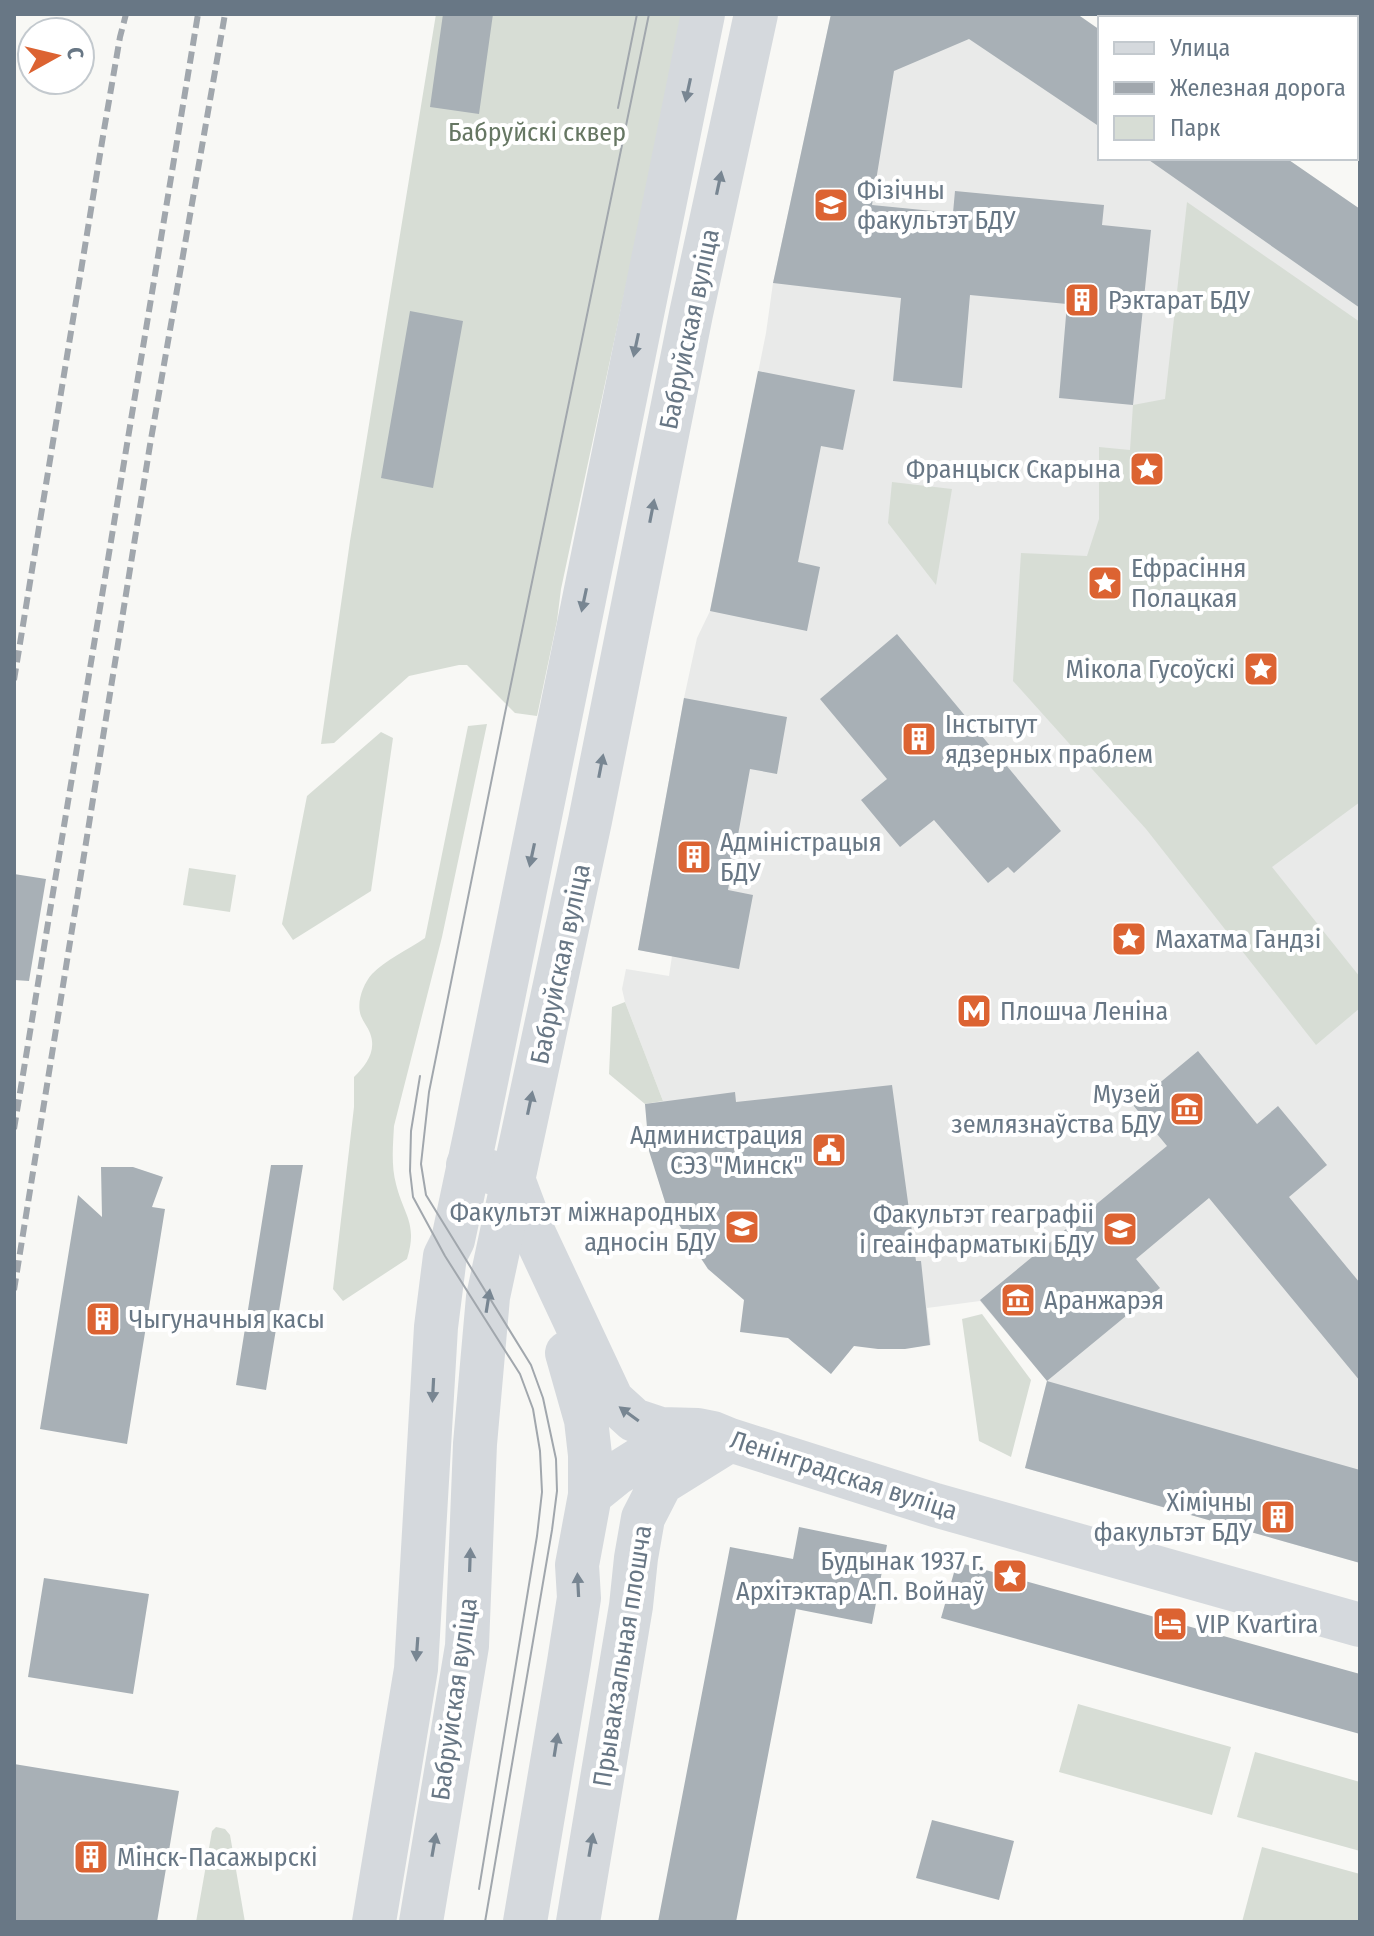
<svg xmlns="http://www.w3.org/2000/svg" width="1374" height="1936" font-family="'Fira Sans Condensed',sans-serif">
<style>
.built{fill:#e9eae9}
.green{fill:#d7ddd5}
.building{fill:#a8b0b6}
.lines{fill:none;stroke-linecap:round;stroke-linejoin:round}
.secondary{stroke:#d5d9dd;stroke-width:44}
.primary{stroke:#d5d9dd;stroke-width:44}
.tram{stroke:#a1a7ad;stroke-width:2}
.rail{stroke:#a1a7ad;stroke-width:6;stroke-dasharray:12 6;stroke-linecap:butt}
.oneway{fill:#788692}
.labels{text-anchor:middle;stroke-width:8;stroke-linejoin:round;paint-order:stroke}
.park-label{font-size:26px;fill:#667763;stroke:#fff}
.poi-label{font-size:26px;fill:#687785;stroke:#fff;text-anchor:start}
.street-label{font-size:26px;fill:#687785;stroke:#fff}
</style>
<rect width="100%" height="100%" fill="#f8f8f5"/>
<path class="built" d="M831,14h246l23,16v128h186l74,51v1354l-335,-95 22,-87 -67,-80 -53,7 4,37 -26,3 -197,-79 -42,-64 -16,-54 -5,-47 18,-3 -38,-99 -3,-13 4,-20 43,7 3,-20 -34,-6 46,-252 13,-60 13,-27 56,-278 7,-50z"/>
<path class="green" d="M436,14h246l-52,253 -69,322 -4,32 -20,95 -22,-3 -48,-48h-8l-50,11 -75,67 -13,1 29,-203z
M1187,202l173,120v480l-88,65 88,110v31l-44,37 -170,-216 -133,-148 8,-128 66,3 12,-37v-72l31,3 3,-45 32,-6z
M892,482l60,7 -16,96 -48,-62z
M487,724l-45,213 -48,189c-1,18 -3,40 2,58 8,32 22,39 11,75l-64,42 -10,-12 21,-182v-30c12,-12 23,-26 16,-44 -2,-6 -7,-11 -9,-17 -5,-13 2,-32 11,-42 12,-13 37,-25 53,-36l43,-212z
M381,732l12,6 -22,153 -78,49 -11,-16 25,-128z
M189,868l47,7 -6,37 -47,-7z
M625,1002l38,99 -18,3 -36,-30 3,-67z
M982,1314l49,66 -20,77 -32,-16 -17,-122z
M1078,1704l153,43 -19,68 -153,-43z
M1255,1752l105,30v69l-123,-34z
M216,1827l9,2 5,6 15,87h-49l16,-91z
M1262,1847l98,27v48h-118z"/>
<path class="building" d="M443,14h50l-14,100 -49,-7z
M831,14h246l23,16v97l-131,-88 -75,32 -22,134 81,8 2,-22 149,14 -2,20 49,5 -18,175 -74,-7 8,-94 -97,-9 -8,93 -69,-7 8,-83 -128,-15z
M1146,158h140l74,51v99z
M410,311l53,10 -30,167 -52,-10z
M758,371l97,19 -12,60 -22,-4 -23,116 22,5 -13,64 -97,-20z
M897,634l164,197 -47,42 -6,-6 -20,16 -54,-63 -34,27 -39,-47 26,-21 -67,-80z
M684,698l103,19 -10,57 -27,-5 -22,121 25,5 -14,74 -101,-19z
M14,874l32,5 -17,102 -15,-1z
M1198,1051l59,73 21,-18 49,59 -38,32 71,86v98l-151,-183 -73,61 24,29 -113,93 -67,-81 187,-154 -34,-41z
M892,1085l24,176h5l9,84 -25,4h-27l-24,-3 -23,28 -43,-36 -48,-6 4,-32 -36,-31 -42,-64 -17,-54 -4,-47 90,-12 1,10z
M271,1165h32l-37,225 -30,-5z
M101,1167h32l30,10 -11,30 13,2 -38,235 -87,-15 38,-234 24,22z
M1047,1381l313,89v93l-335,-95z
M799,1527l88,18 -15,79 -76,-15 -60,313h-78l72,-375 63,12z
M957,1562l403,112v60l-419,-116z
M44,1578l105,16 -16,100 -105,-17z
M14,1764l165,27 -22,131h-143z
M932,1820l82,21 -15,59 -83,-22z"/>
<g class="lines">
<path class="secondary" d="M468,1165l45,14 18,48 81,173 22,20 27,9 37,1 15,3 17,7 205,65 425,120
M590,1495l26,-21 27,-17 61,-12
M525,1922l44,-260 10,-64 -2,-33 13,-70v-40l-4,-35 -19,-67
M578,1922l53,-316 5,-48 7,-40 18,-35 69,-43"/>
<path class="primary" d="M1213,14l5,4
M1334,14l6,4
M1356,113l4,3
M374,1922l42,-253 20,-342 9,-71 8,-16 23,-109 227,-1117
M421,1922l46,-276 8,-202 13,-147 102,-476 101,-507 65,-300"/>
<path class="tram" d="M618,108l19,-94
M420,1076l-9,55 -1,40 3,26 32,59 75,118 13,35 7,42 2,41 -5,44 -58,353
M485,1922l67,-392 5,-39 -1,-32 -13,-61 -12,-33 -105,-170 -5,-31 8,-72 75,-374 145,-704"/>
<path class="rail" d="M14,680l90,-550 16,-93 6,-23
M14,1129l184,-1115
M14,1290l136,-845 75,-431"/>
</g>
<defs><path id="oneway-solid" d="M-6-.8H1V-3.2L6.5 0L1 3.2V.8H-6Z" transform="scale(2)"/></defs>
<g class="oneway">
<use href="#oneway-solid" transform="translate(688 90) rotate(102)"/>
<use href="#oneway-solid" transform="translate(719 183) rotate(-78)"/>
<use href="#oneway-solid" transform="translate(636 345) rotate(102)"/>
<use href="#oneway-solid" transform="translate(652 511) rotate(-79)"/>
<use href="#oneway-solid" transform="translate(584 600) rotate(102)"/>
<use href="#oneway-solid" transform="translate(601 766) rotate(-79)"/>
<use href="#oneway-solid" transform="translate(532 855) rotate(102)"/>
<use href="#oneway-solid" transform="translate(530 1103) rotate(-78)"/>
<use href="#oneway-solid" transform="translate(488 1301) rotate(-81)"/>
<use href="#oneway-solid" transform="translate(433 1390) rotate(93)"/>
<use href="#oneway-solid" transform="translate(629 1414) rotate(-144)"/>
<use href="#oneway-solid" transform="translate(470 1560) rotate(-88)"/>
<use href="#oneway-solid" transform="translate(578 1585) rotate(-93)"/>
<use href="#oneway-solid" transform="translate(417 1649) rotate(94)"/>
<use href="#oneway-solid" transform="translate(556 1745) rotate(-81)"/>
<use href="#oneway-solid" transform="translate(434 1845) rotate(-80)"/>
<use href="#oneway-solid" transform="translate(591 1845) rotate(-80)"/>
</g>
<defs>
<symbol id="university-square" viewBox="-11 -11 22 22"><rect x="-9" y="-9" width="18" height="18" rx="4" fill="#dc6332" stroke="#fff"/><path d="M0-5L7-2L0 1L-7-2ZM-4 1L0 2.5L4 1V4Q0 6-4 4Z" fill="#fff"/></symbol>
<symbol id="building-square" viewBox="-11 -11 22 22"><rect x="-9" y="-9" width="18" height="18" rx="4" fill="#dc6332" stroke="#fff"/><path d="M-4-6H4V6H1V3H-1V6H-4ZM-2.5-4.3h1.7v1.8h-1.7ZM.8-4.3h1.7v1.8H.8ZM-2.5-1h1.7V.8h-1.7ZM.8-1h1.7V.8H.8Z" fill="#fff"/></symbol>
<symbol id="sight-square" viewBox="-11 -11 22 22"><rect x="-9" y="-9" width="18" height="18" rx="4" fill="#dc6332" stroke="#fff"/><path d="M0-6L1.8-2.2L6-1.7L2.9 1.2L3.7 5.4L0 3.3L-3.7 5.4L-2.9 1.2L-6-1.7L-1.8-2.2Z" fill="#fff"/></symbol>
<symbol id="metro-square" viewBox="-11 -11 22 22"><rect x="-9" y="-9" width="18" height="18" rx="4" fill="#dc6332" stroke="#fff"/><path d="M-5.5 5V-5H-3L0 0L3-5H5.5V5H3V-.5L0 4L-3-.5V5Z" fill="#fff"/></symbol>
<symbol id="museum-square" viewBox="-11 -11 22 22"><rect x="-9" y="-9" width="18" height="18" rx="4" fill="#dc6332" stroke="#fff"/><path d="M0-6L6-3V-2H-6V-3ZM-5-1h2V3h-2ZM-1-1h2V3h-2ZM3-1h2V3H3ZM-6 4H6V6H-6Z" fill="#fff"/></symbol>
<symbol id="civic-square" viewBox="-11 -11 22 22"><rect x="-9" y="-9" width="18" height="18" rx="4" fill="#dc6332" stroke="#fff"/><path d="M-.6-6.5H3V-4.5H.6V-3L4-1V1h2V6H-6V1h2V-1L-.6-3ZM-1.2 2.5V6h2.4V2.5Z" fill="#fff"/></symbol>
<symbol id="hotel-square" viewBox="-11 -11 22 22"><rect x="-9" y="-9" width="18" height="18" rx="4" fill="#dc6332" stroke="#fff"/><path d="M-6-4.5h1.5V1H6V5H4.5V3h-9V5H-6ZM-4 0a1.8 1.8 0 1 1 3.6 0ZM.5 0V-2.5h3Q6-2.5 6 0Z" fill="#fff"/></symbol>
</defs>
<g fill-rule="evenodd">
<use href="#university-square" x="811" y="185" width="40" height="40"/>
<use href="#building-square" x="1062" y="280" width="40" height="40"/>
<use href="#sight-square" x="1127" y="449" width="40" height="40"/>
<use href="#sight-square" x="1085" y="563" width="40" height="40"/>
<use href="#sight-square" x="1241" y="649" width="40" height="40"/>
<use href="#building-square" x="899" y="719" width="40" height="40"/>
<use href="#building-square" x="674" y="837" width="40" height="40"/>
<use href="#sight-square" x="1109" y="919" width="40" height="40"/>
<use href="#metro-square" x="954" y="991" width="40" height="40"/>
<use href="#museum-square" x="1167" y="1089" width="40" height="40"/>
<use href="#civic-square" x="809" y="1130" width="40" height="40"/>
<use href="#university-square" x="722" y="1207" width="40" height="40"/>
<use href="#university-square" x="1100" y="1209" width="40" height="40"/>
<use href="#museum-square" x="998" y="1280" width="40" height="40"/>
<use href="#building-square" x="83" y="1299" width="40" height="40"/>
<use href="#building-square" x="1258" y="1497" width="40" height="40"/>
<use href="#sight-square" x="990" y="1556" width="40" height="40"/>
<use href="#hotel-square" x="1150" y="1604" width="40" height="40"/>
<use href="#building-square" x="71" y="1837" width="40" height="40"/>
</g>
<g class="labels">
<g class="park-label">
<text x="537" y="141">Бабруйскі сквер</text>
</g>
<g class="poi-label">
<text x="857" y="199">Фізічны<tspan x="857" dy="30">факультэт БДУ</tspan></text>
<text x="1108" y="309">Рэктарат БДУ</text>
<text x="1121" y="478" text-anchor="end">Францыск Скарына</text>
<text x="1131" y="577">Ефрасіння<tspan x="1131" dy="30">Полацкая</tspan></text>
<text x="1235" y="678" text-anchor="end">Мікола Гусоўскі</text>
<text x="945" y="733">Інстытут<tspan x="945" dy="30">ядзерных праблем</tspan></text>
<text x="720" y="851">Адміністрацыя<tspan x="720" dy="30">БДУ</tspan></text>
<text x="1155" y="948">Махатма Гандзі</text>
<text x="1000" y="1020">Плошча Леніна</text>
<text x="1161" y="1103" text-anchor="end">Музей<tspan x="1161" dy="30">землязнаўства БДУ</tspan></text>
<text x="803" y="1144" text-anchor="end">Администрация<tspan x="803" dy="30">СЭЗ "Минск"</tspan></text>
<text x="716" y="1221" text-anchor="end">Факультэт міжнародных<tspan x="716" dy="30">адносін БДУ</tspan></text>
<text x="1094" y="1223" text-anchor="end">Факультэт геаграфіі<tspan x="1094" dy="30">і геаінфарматыкі БДУ</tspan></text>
<text x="1044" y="1309">Аранжарэя</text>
<text x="129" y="1328">Чыгуначныя касы</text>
<text x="1252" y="1511" text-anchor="end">Хімічны<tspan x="1252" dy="30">факультэт БДУ</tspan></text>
<text x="984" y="1570" text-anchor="end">Будынак 1937 г.<tspan x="984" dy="30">Архітэктар А.П. Войнаў</tspan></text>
<text x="1196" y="1633">VIP Kvartira</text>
<text x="117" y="1866">Мінск-Пасажырскі</text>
</g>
<g class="street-label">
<text transform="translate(689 329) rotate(-78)" y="9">Бабруйская вуліца</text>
<text transform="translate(560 964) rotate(-78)" y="9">Бабруйская вуліца</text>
<text transform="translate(844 1475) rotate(18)" y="9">Ленінградская вуліца</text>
<text transform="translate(622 1656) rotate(-81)" y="9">Прывакзальная плошча</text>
<text transform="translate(454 1699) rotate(-82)" y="9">Бабруйская вуліца</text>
</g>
</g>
<rect width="1374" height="1936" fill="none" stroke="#687785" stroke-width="32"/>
<rect x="1098" y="16" width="260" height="144" fill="#ffffff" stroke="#c3c9ce" stroke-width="2"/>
<rect x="1114" y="42" width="40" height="12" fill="#d5d9dd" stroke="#c3c9ce" stroke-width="2"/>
<text x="1170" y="56" font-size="24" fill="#687785">Улица</text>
<rect x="1114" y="82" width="40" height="12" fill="#a1a7ad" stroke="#c3c9ce" stroke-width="2"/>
<text x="1170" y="96" font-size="24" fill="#687785">Железная дорога</text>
<rect x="1114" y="116" width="40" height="24" fill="#d7ddd5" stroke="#c3c9ce" stroke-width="2"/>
<text x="1170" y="136" font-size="24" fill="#687785">Парк</text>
<g transform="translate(56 56) rotate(82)"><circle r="38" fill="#ffffff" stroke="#c3c9ce" stroke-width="2"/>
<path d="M0-6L14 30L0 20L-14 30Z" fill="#dc6332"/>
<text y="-12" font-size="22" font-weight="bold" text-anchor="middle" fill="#687785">С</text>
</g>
</svg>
